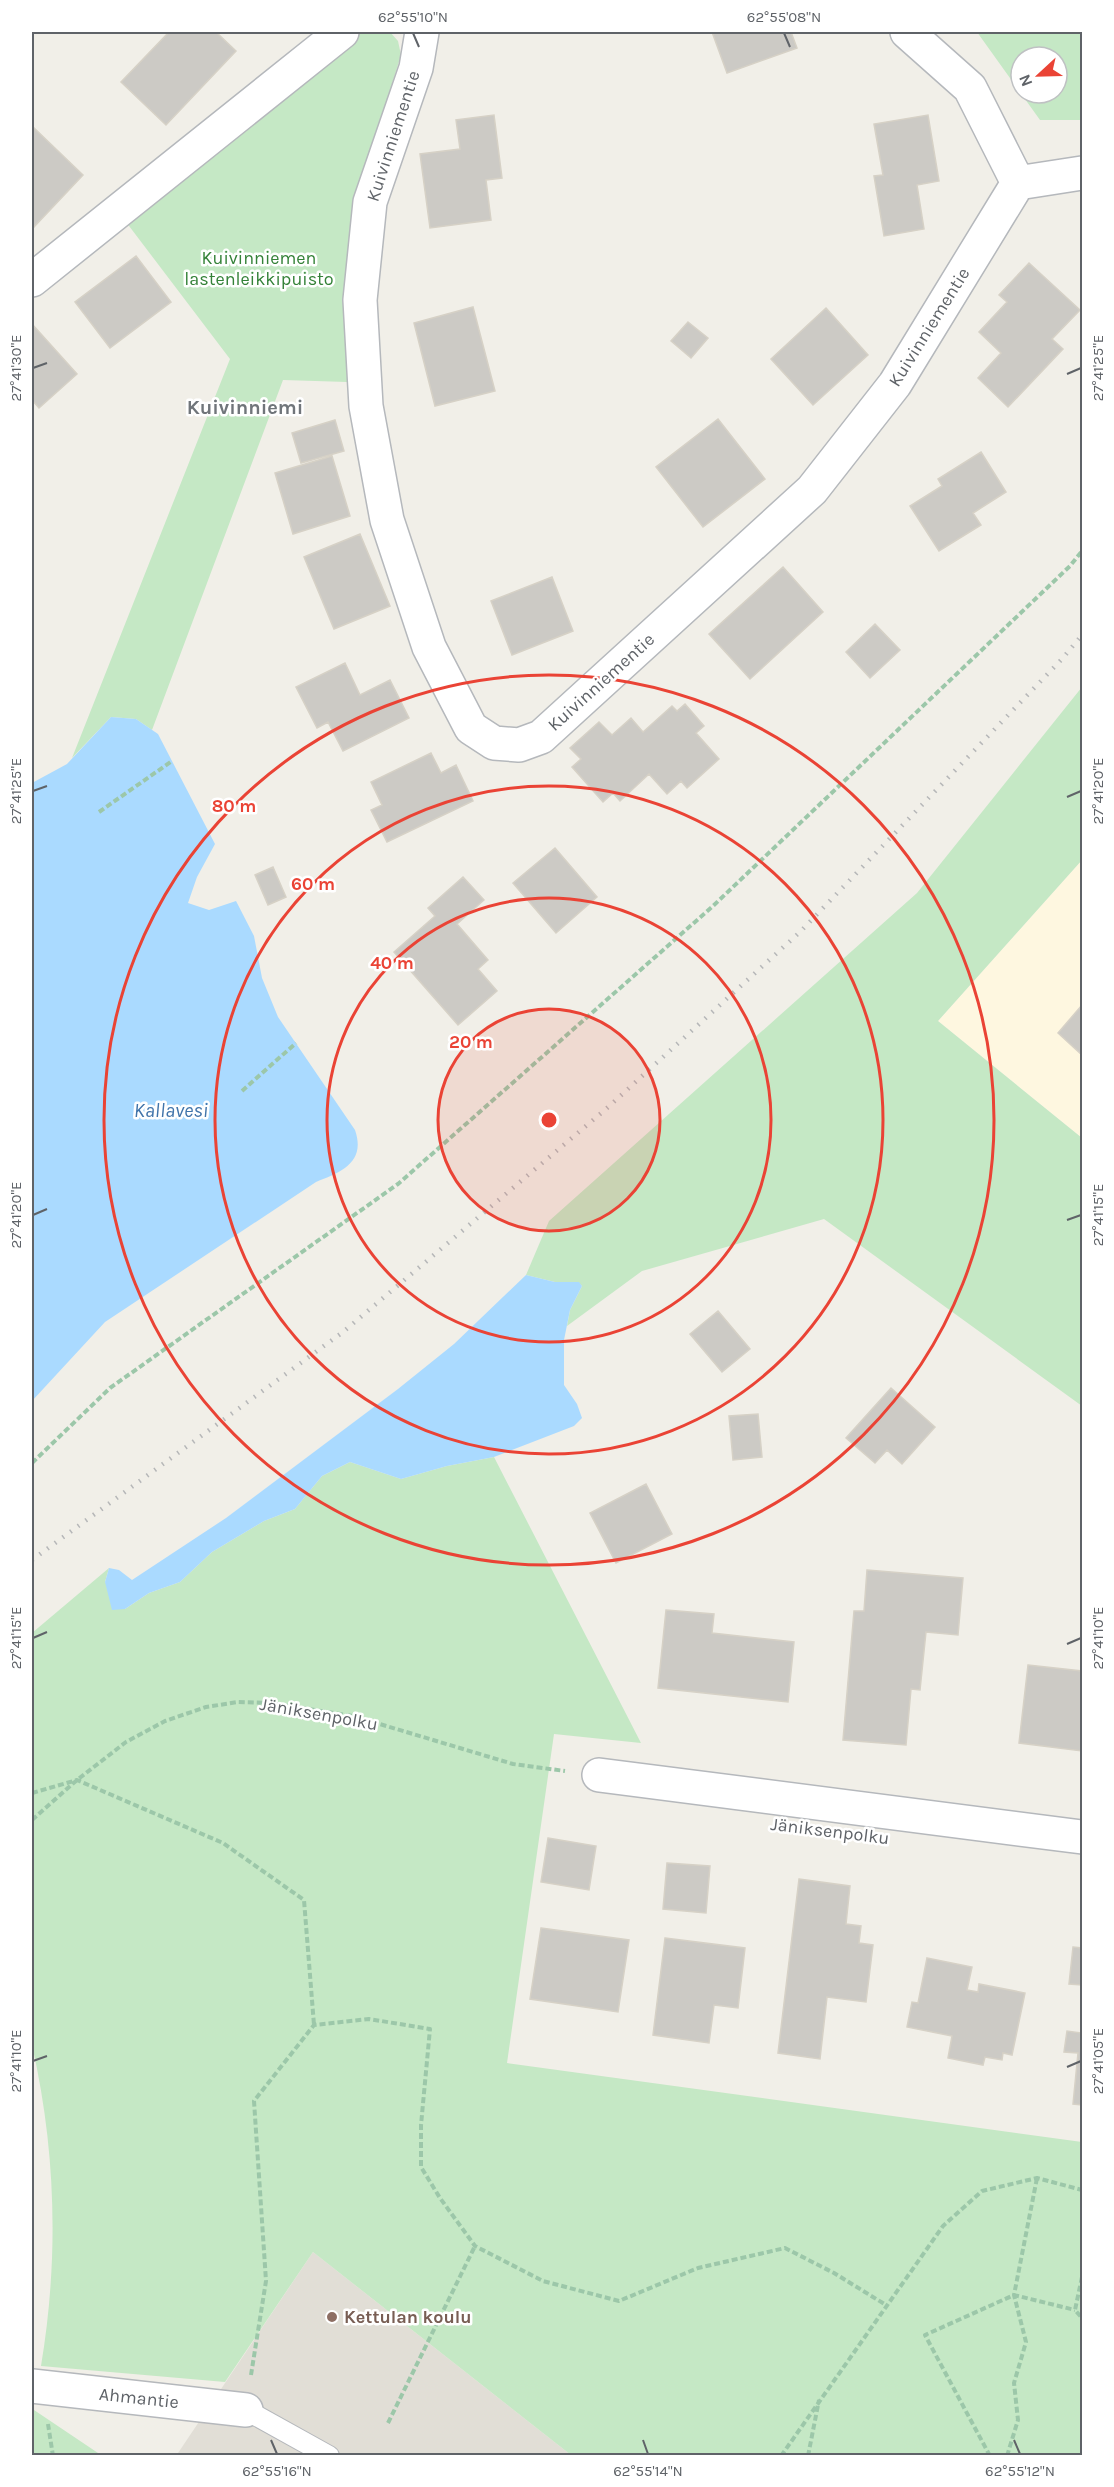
<svg xmlns="http://www.w3.org/2000/svg" width="1114" height="2487" font-family="Karla,sans-serif">
<style>
.commercial{fill:#fef7e0}
.education{fill:#e1ded6}
.green{fill:#c5e8c5;fill-rule:evenodd}
.water{fill:#aadaff}
.building{fill:#cccac5;stroke:#d6d1c6;stroke-width:1.5}
.lines{fill:none;stroke-linecap:round;stroke-linejoin:round}
.service-casing{stroke:#b5b8bc;stroke-width:22}
.minor-casing{stroke:#b5b8bc;stroke-width:36}
.path{stroke:#9cc7a9;stroke-width:4;stroke-dasharray:6 3;stroke-linecap:butt}
.service{stroke:#fff;stroke-width:20}
.minor{stroke:#fff;stroke-width:33}
.rail{stroke:#b6b7b8;stroke-width:4.5;stroke-dasharray:1.5 8;stroke-linecap:butt}
.ticks{fill:none;stroke:#5f6368;stroke-width:2}
.ring{fill:none;stroke:#ea4335;stroke-width:3}
.education-dot{fill:#8d6e63;stroke:#fff;stroke-width:2}
.labels{text-anchor:middle;stroke-width:5;stroke-linejoin:round;paint-order:stroke}
.street-label{font-size:18px;fill:#5f6368;stroke:#fff}
.park-label{font-size:18px;fill:#348238;stroke:#fff}
.education-label{font-size:18px;font-weight:bold;fill:#785e54;stroke:#fff;text-anchor:start}
.neighbourhood-label{font-size:20px;font-weight:bold;fill:#70757a;stroke:#fff}
.water-label{font-size:20px;font-style:italic;fill:#4174aa;stroke:#fff}
.centre{fill:#ea4335;stroke:#fff;stroke-width:3}
.ring-label{font-size:18px;text-anchor:middle;font-weight:bold;fill:#ea4335;stroke:#fff;stroke-width:5;stroke-linejoin:round;paint-order:stroke}
.neatline{fill:none;stroke:#5f6368;stroke-width:2}
.ticks-label{font-size:15px;text-anchor:middle;fill:#5f6368}
</style>
<rect width="100%" height="100%" fill="#f1efe8"/>
<path class="commercial" d="M1082,860v278l-144,-117z"/>
<path class="education" d="M313,2252l258,203 -395,1z"/>
<path class="green" d="M358,32h32l8,9 3,14 -36,115 -19,135 1,77 -64,-2 -131,350 -16,-11 -25,-2 -39,41 158,-399 -107,-141z
M977,32h105v88h-42zM1021,57h36v36h-36z
M1082,687v173l-144,161 144,117v268l-258,-187 -182,52 -75,55 3,-16 12,-24 -3,-3 -24,-1 -29,-7 23,-54 368,-328z
M494,1457l147,286 -87,-9 -47,329 575,79v313h-511l-258,-203 -88,130 -184,-16c18,-108 15,-215 -9,-321v-412l77,-65 -4,14 20,27 24,-16 31,-11 32,-30 52,-31 31,-12 27,-33 28,-14 51,17 46,-13z
M34,2410l67,45h-69v-39z"/>
<path class="water" d="M111,717l25,2 22,15 57,110 -18,33 -9,26 21,7 27,-9 18,35 8,42 16,39 77,113c11,32 -13,42 -39,52l-211,140 -73,79v-618l35,-19z
M526,1275l29,7h24l3,4 -12,24 -6,30v45l13,19 5,14 -8,8 -80,31 -47,9 -46,13 -51,-17 -28,14 -27,33 -31,12 -52,31 -32,30 -31,11 -24,16 -13,1 -7,-28 4,-14 10,2 13,10 94,-62 172,-129 56,-45z"/>
<path class="building" d="M169,32h47l20,19 -70,74 -45,-43z
M712,32h79l6,16 -70,25z
M494,115l8,63 -16,2 5,40 -61,8 -10,-74 40,-5 -4,-29z
M928,115l11,66 -22,4 7,44 -40,7 -10,-60 9,-1 -9,-51z
M32,126l51,49 -51,54z
M136,256l35,46 -61,46 -35,-46z
M1029,263l51,47 -28,29 11,10 -55,58 -30,-29 23,-25 -22,-21 28,-30 -8,-7z
M473,307l22,84 -60,15 -21,-83z
M826,308l42,47 -55,50 -42,-46z
M688,322l20,16 -17,20 -20,-17z
M32,324l45,50 -38,34 -7,-8z
M718,419l47,60 -62,48 -47,-60z
M335,420l9,31 -43,12 -9,-30z
M981,452l25,40 -33,21 8,12 -42,26 -29,-45 32,-20 -4,-7z
M332,456l18,60 -57,18 -18,-61z
M360,534l30,72 -56,23 -30,-72z
M783,567l40,45 -73,67 -41,-45z
M552,577l21,54 -61,24 -21,-54z
M875,624l25,26 -30,28 -24,-26z
M345,663l15,32 30,-15 19,38 -66,33 -15,-29 -11,6 -21,-41z
M685,704l19,22 -8,7 23,26 -32,29 -6,-7 -14,13 -18,-20 -29,27 -7,-8 -10,9 -31,-35 9,-8 -11,-11 29,-26 13,13 19,-17 12,14 29,-26 5,5z
M431,753l10,20 15,-8 17,36 -86,41 -16,-32 11,-5 -11,-23z
M555,848l42,49 -41,36 -43,-50z
M273,867l13,30 -18,8 -13,-30z
M463,877l21,23 -27,24 31,36 -10,9 19,22 -39,34 -64,-73 41,-36 -7,-8z
M1082,1005v50l-24,-22z
M718,1311l32,38 -28,23 -32,-38z
M891,1388l44,39 -33,37 -15,-14 -12,13 -29,-25z
M758,1414l4,43 -29,3 -4,-44z
M646,1484l26,50 -56,29 -26,-50z
M867,1570l96,8 -5,57 -32,-3 -6,58 -9,-1 -5,56 -63,-5 11,-129h10z
M666,1610l48,4 -2,19 82,9 -6,60 -130,-14z
M1028,1665l54,6v80l-63,-8z
M548,1838l48,8 -7,44 -48,-8z
M667,1863l43,3 -4,47 -43,-4z
M799,1879l51,7 -4,38 15,2 -2,17 14,2 -7,57 -39,-5 -7,62 -42,-6z
M541,1928l88,12 -11,72 -88,-13z
M665,1938l80,10 -7,60 -24,-3 -5,38 -56,-8z
M1073,1947l9,1v37l-13,-1z
M927,1958l45,9 -5,23 11,2 1,-8 46,9 -13,62 -9,-2 -1,7 -17,-3 -2,8 -35,-7 4,-22 -45,-9 5,-25 6,1z
M1082,2017v88l-9,-1 5,-51 -14,-1 3,-21 14,2z"/>
<g class="lines">
<defs>
<path id="service" d="M246,2410l83,46"/>
<path id="minor" d="M422,32l-6,36 -46,134 -10,98 6,106 21,114 42,127 42,81 23,15 25,2 22,-8 271,-247 83,-106 123,-201 -48,-95 -63,-56
M1018,183l64,-10
M32,280l310,-248
M599,1775l483,62
M32,2386l214,24"/>
</defs>
<use href="#service" class="service-casing"/>
<use href="#minor" class="minor-casing"/>
<path class="path" d="M99,812l73,-51
M242,1091l54,-48
M32,1463l78,-75 288,-204 315,-278 357,-340 12,-15
M32,1793l45,-13 146,63 81,57 10,125
M32,1820l45,-40 49,-38 39,-21 41,-14 32,-5 32,1 83,13 160,48 52,7
M1082,2277l-7,33 7,8
M251,2375l15,-94 -12,-180 60,-76 55,-6 61,10 -9,96v42l19,31 35,48 68,35 76,20 79,-33 87,-20 49,25 52,32
M388,2423l87,-177
M48,2424l5,32
M781,2456l162,-230 39,-35 55,-13 45,12
M808,2456l11,-56
M990,2456l-65,-121 89,-40 61,15
M1007,2456l11,-36 -4,-37 12,-41 -12,-47 23,-117"/>
<use href="#service" class="service"/>
<use href="#minor" class="minor"/>
<path class="rail" d="M32,1560l311,-228 263,-223 194,-177 262,-273 20,-24"/>
</g>
<path class="ticks" d="M413,33l6,14M784,33l6,14M33,368l14,-5M1067,374l14,-6M33,791l14,-5M1067,797l14,-6M33,1215l14,-6M1067,1220l14,-5M33,1638l14,-6M1067,1644l14,-6M33,2061l14,-5M1067,2067l14,-6M271,2440l6,14M643,2440l5,14M1014,2440l6,14"/>
<circle cx="549" cy="1120" r="111" fill="#ea4335" fill-opacity=".12"/>
<g class="ring">
<circle cx="549" cy="1120" r="111"/>
<circle cx="549" cy="1120" r="222"/>
<circle cx="549" cy="1120" r="334"/>
<circle cx="549" cy="1120" r="445"/>
</g>
<circle class="education-dot" cx="332" cy="2317" r="6"/>
<g class="labels">
<g class="street-label">
<text transform="translate(393 136) rotate(-72)" y="6">Kuivinniementie</text>
<text transform="translate(929 327) rotate(-58)" y="6">Kuivinniementie</text>
<text transform="translate(601 682) rotate(-42)" y="6">Kuivinniementie</text>
<text transform="translate(319 1714) rotate(10)" y="6">Jäniksenpolku</text>
<text transform="translate(830 1831) rotate(7)" y="6">Jäniksenpolku</text>
<text transform="translate(139 2398) rotate(6)" y="6">Ahmantie</text>
</g>
<g class="park-label">
<text x="259" y="264">Kuivinniemen<tspan x="259" dy="21">lastenleikkipuisto</tspan></text>
</g>
<g class="education-label">
<text x="344" y="2323">Kettulan koulu</text>
</g>
<g class="neighbourhood-label">
<text x="245" y="414">Kuivinniemi</text>
</g>
<g class="water-label">
<text x="171" y="1117">Kallavesi</text>
</g>
</g>
<circle cx="549" cy="1120" r="9" class="centre"/>
<g class="ring-label">
<text x="234" y="812">80 m</text>
<text x="313" y="890">60 m</text>
<text x="392" y="969">40 m</text>
<text x="471" y="1048">20 m</text>
</g>
<rect width="1114" height="2487" fill="none" stroke="#ffffff" stroke-width="66"/>
<g transform="translate(1039 75) rotate(248)"><circle r="28" fill="#ffffff" stroke="#bfc1c3" stroke-width="1.5"/>
<path d="M0-4.5L10 22L0 15L-10 22Z" fill="#ea4335"/>
<text y="-9" font-size="16" font-weight="bold" text-anchor="middle" fill="#5f6368">N</text>
</g>
<rect x="33" y="33" width="1048" height="2421" class="neatline"/>
<g class="ticks-label">
<text x="413" y="22">62°55'10"N</text>
<text x="784" y="22">62°55'08"N</text>
<text transform="translate(1098 368) rotate(-90)" y="5">27°41'25"E</text>
<text transform="translate(16 368) rotate(-90)" y="5">27°41'30"E</text>
<text transform="translate(1098 791) rotate(-90)" y="5">27°41'20"E</text>
<text transform="translate(16 791) rotate(-90)" y="5">27°41'25"E</text>
<text transform="translate(1098 1215) rotate(-90)" y="5">27°41'15"E</text>
<text transform="translate(16 1215) rotate(-90)" y="5">27°41'20"E</text>
<text transform="translate(1098 1638) rotate(-90)" y="5">27°41'10"E</text>
<text transform="translate(16 1638) rotate(-90)" y="5">27°41'15"E</text>
<text transform="translate(1098 2061) rotate(-90)" y="5">27°41'05"E</text>
<text transform="translate(16 2061) rotate(-90)" y="5">27°41'10"E</text>
<text x="277" y="2476">62°55'16"N</text>
<text x="648" y="2476">62°55'14"N</text>
<text x="1020" y="2476">62°55'12"N</text>
</g>
</svg>
